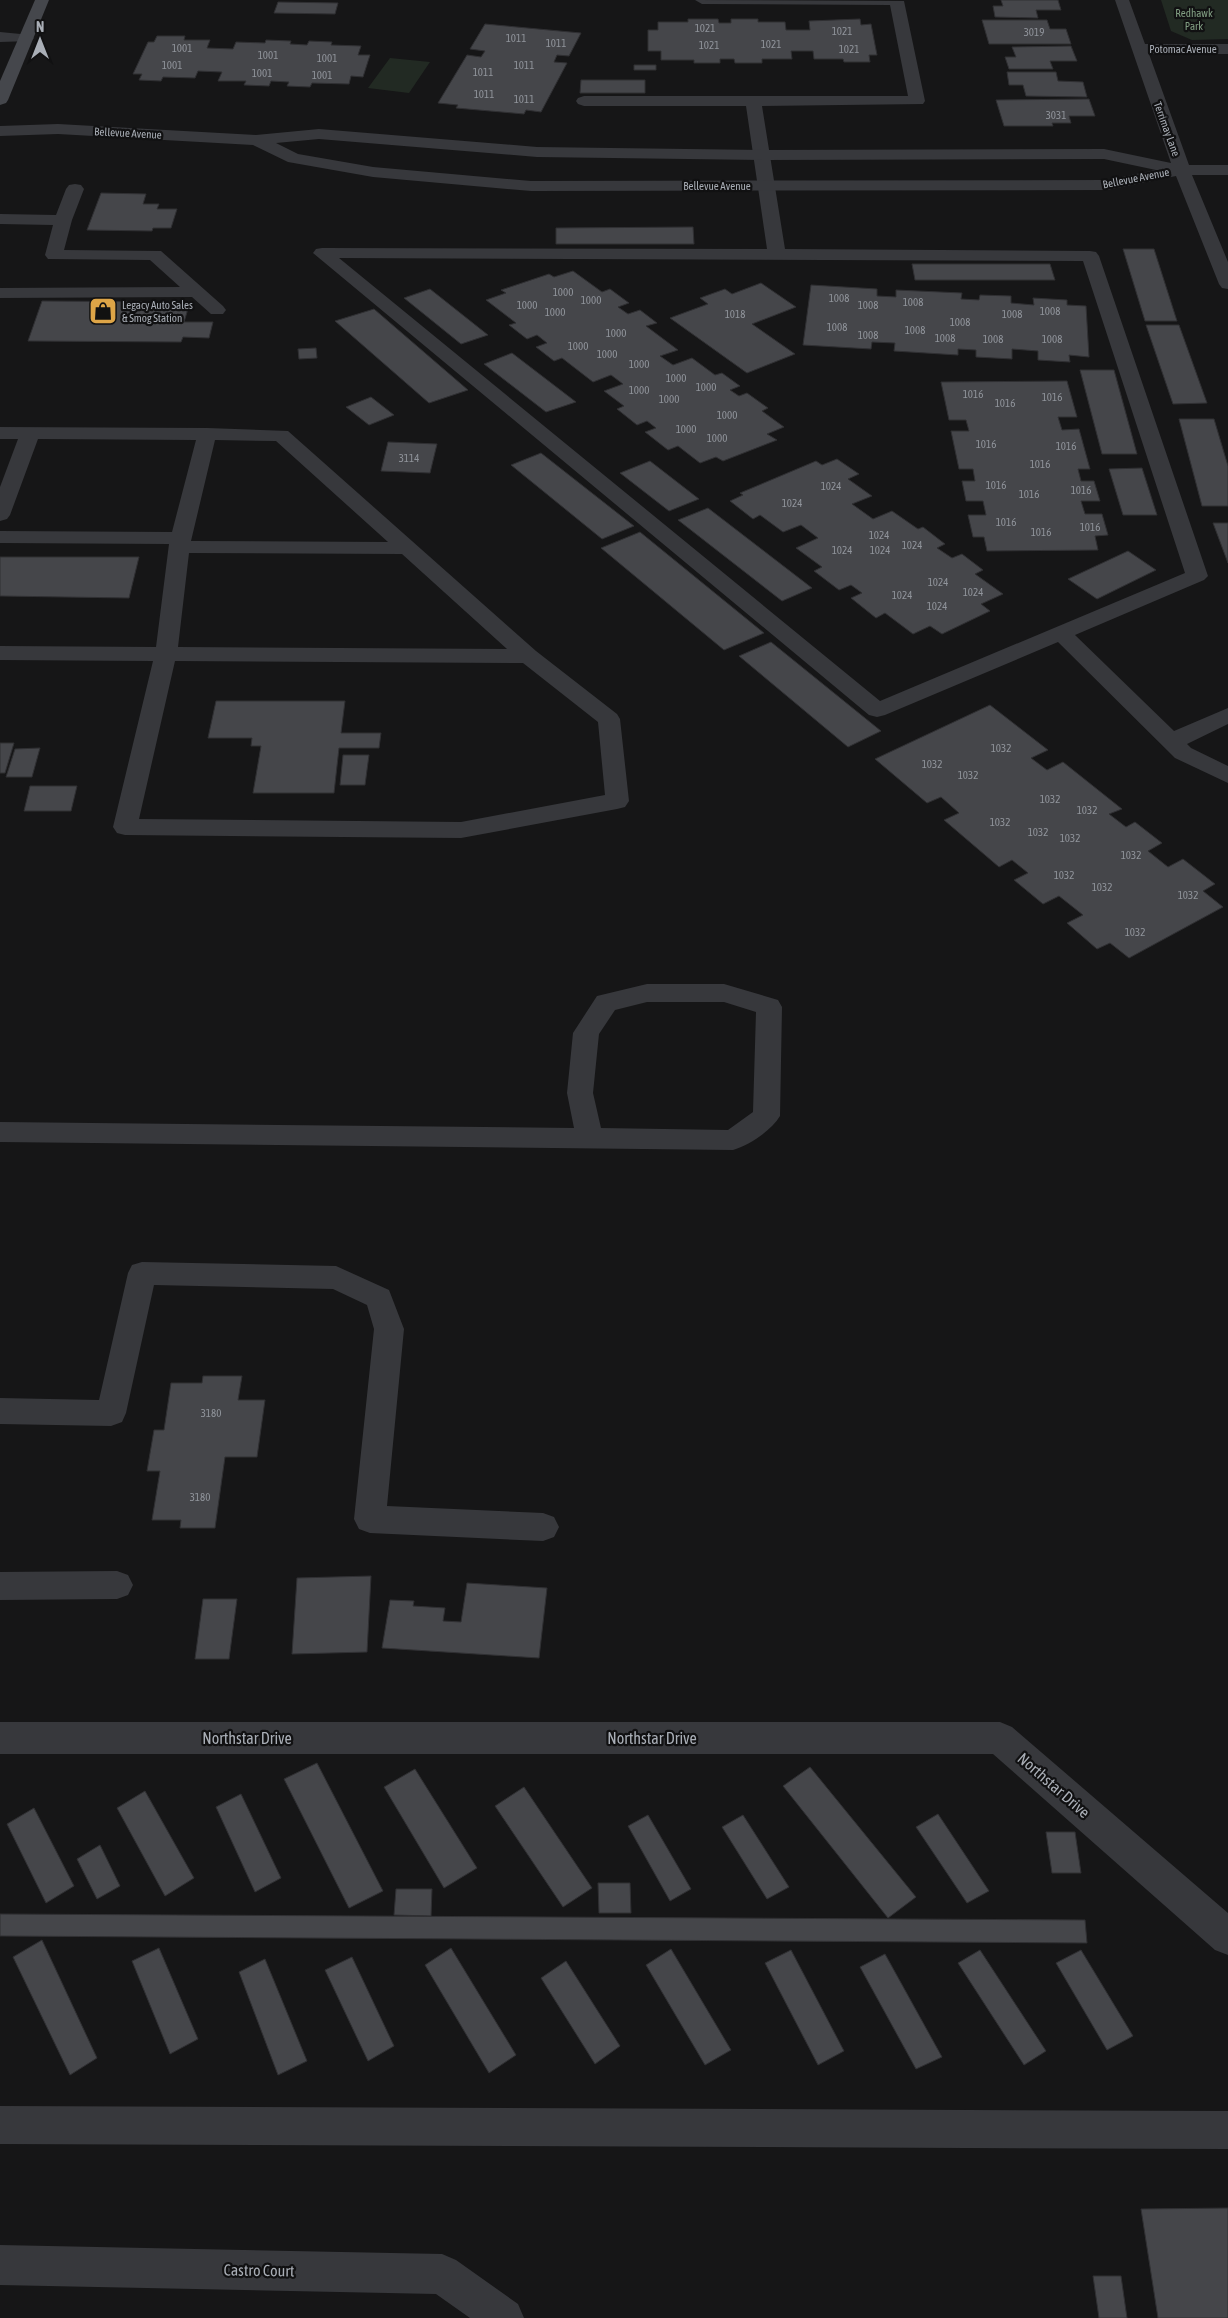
<svg xmlns="http://www.w3.org/2000/svg" width="1228" height="2318" font-family="'Asap Condensed',sans-serif">
<style>
.green{fill:#222a23}
.building{fill:#45464a;stroke:#303033}
.lines{fill:none;stroke-linecap:round;stroke-linejoin:round}
.lane{fill:#37383c;fill-rule:evenodd}
.street{fill:#37383c;fill-rule:evenodd}
.secondary{fill:#45474c;fill-rule:evenodd}
.labels{text-anchor:middle;stroke-width:4.5;stroke-linejoin:round;paint-order:stroke}
.far-park-label{font-size:11px;fill:#829f83;stroke:#111112}
.number-label{font-size:11px;fill:#90949b}
.far-street-label{font-size:11px;fill:#a9aeb6;stroke:#111112}
.far-poi-label{font-size:11px;fill:#a9aeb6;stroke:#111112;text-anchor:start}
.near-street-label{font-size:16px;fill:#a9aeb6;stroke:#111112}
</style>
<rect width="100%" height="100%" fill="#161617"/>
<path class="green" d="M1161,0h67v39l-36,1 -21,-9z
M390,58l40,4 -21,31 -41,-5z"/>
<path class="building" d="M1001,0h57l3,10h-25l2,8 -43,-1 -2,-11h10z
M278,2l60,1 -3,11 -61,-1z
M688,19h30l1,4h12v-4h27v3h27l1,8h24l-1,-9 51,-2 1,6 10,-1 6,31h-8l1,7h-26l-1,-3h-29l-1,-8h-22l1,8h-30v4h-27l-1,-4h-14v4h-26v-3h-33v-9h-13v-21h10v-8h30z
M982,20h65l3,9h16l5,15h-82z
M485,24l96,9 -12,23 -12,-1 -3,7 13,1 -26,49 -15,-2 -2,4 -68,-6 2,-3 -20,-2 29,-48 14,2 4,-6 -15,-2z
M157,36h28l-1,4h26l-3,8 26,1 3,-7 29,1 1,-3 25,1 -1,3 17,1 2,-4 23,1 -1,3 30,1 -3,9h12l-7,22 -12,-1 -2,8 -37,-1 -2,4 -23,-1 2,-4 -18,-1 -2,5 -25,-1 2,-4h-28l4,-9 -24,-1 -3,7 -32,-1 -2,4 -22,-1 3,-6h-9l15,-32h6z
M1071,46l6,15h-27l3,8h-44l-4,-12h11l-4,-10z
M634,65h22v5h-22z
M1007,72h49l2,9 25,1 4,15 -61,-1 -3,-11h-14z
M581,80h64v13h-65z
M1089,99l6,17h-26l2,7h-19l1,3h-49l-8,-26z
M101,193l45,1 -3,10h16l-2,5h20l-6,19h-18l-1,3 -65,-1z
M693,227l1,17h-138v-16z
M1123,249h31l23,72h-32z
M912,264h138l5,16h-140z
M573,271l29,21 8,-3 19,14 -11,4 10,7 12,-4 17,13 -11,3 32,24 -18,6 13,9 19,-7 23,17 7,-2 18,13 -10,4 9,6 8,-3 21,15 -6,3 22,16 -17,7 10,6 -54,21 -7,-4 -16,6 -22,-17 -10,4 -23,-18 11,-4 -9,-7 -10,4 -20,-16 7,-3 -20,-15 19,-7 -12,-9 -18,7 -31,-24 -8,3 -18,-14 11,-4 -10,-8 -10,4 -18,-14 7,-2 -30,-23 20,-7 -5,-3 48,-16 5,3z
M761,283l35,24 -44,17 43,30 -48,19 -77,-55 38,-14 -8,-6 25,-9 7,5z
M811,285l66,4v7l19,1v-7l66,3 -1,6 18,1 1,-5 31,1v7l23,2 -1,-7 34,2v5l19,1 3,51 -20,-2 1,7 -32,-2v-9l-26,-2v10l-36,-2v-7l-18,-1v6l-64,-4 1,-8 -23,-1 -1,7 -68,-4z
M430,289l58,46 -27,9 -57,-46z
M42,301l148,1 -6,20h29l-4,16 -26,-1 -2,5 -153,-1z
M374,309l94,81 -39,13 -94,-82z
M1146,325h33l28,78 -34,1z
M316,348l1,10 -18,1 -1,-10z
M512,353l64,49 -30,10 -62,-48z
M1080,370h34l23,84h-35z
M1067,381l10,36h-19l4,13 17,-1 11,40h-12l3,12h13l6,20h-19l4,13h17l6,21 -13,1 3,14 -111,1 -3,-14h-11l-5,-22h18l-3,-14h-17l-4,-20h13l-2,-12h-14l-8,-38h18l-3,-11h-17l-8,-38z
M371,397l23,18 -25,10 -23,-18z
M1179,419h35l14,47v40h-26z
M388,442l49,2 -7,29 -49,-2z
M541,453l93,73 -32,13 -91,-74z
M837,459l22,15 -11,5 24,17 -20,8 21,15 19,-8 26,18 5,-2 22,17 -8,4 15,10 10,-4 21,16 -8,4 28,20 -22,10 9,7 -48,23 -12,-8 -17,8 -28,-21 -9,5 -25,-20 11,-5 -11,-8 -12,5 -25,-19 8,-4 -26,-19 22,-10 -17,-13 -18,7 -23,-17 -7,4 -23,-18 13,-6 -3,-2 76,-32 6,4z
M650,461l49,38 -30,12 -49,-38z
M1142,468l15,47h-34l-14,-46z
M708,508l104,80 -30,13 -104,-81z
M1213,523h15v40z
M640,532l124,101 -40,17 -123,-102z
M1128,551l28,19 -59,29 -29,-20z
M0,557h139l-10,41 -129,-2z
M771,642l110,89 -33,16 -109,-91z
M216,701h129l-4,32h40l-2,15h-40l-5,45h-81l8,-47h-10l1,-8h-44z
M990,705l58,45 -17,8 16,12 16,-8 59,47 -13,5 17,13 9,-5 27,21 -14,8 20,16 15,-8 32,25 -12,7 20,16 -94,51 -19,-15 -13,6 -30,-26 16,-8 -24,-19 -16,8 -29,-24 14,-7 -16,-13 -13,7 -55,-47 15,-7 -18,-16 -14,6 -52,-44z
M0,743h14l-9,30h-5z
M40,748l-8,29h-26l9,-28z
M343,755h26l-4,30h-25z
M30,786h47l-6,25h-47z
M203,1376h39l-4,24h27l-8,57h-32l-10,71h-35l1,-8h-29l8,-49h-13l7,-41h10l7,-47h31z
M371,1576l-4,76 -75,2 5,-76z
M467,1583l80,5 -8,70 -157,-10 8,-48 24,1 -1,5 32,2 -2,13 18,1z
M203,1599h34l-8,60h-34z
M317,1763l66,128 -34,17 -65,-129z
M810,1767l106,130 -28,21 -105,-132z
M415,1769l62,99 -33,20 -60,-101z
M524,1787l68,101 -29,19 -68,-101z
M145,1791l49,87 -29,18 -48,-88z
M241,1794l40,84 -26,14 -39,-85z
M34,1808l40,78 -28,17 -39,-79z
M938,1814l51,77 -22,12 -51,-76z
M648,1815l43,74 -21,12 -42,-75z
M743,1815l46,72 -22,12 -45,-72z
M1046,1832h29l6,41h-29z
M100,1845l20,41 -23,13 -20,-40z
M598,1883h32l1,30h-32z
M396,1889h36l-1,27 -37,-1z
M0,1914l1085,6 2,23 -1087,-7z
M42,1940l55,118 -27,17 -57,-118z
M159,1948l39,91 -28,15 -38,-93z
M451,1948l65,107 -27,18 -64,-108z
M671,1949l60,101 -26,15 -59,-100z
M791,1950l53,101 -26,14 -53,-102z
M980,1950l66,101 -22,14 -66,-102z
M1081,1950l52,86 -26,14 -51,-87z
M885,1954l57,103 -26,12 -56,-102z
M352,1957l42,89 -26,15 -43,-91z
M265,1959l42,102 -29,14 -39,-103z
M566,1961l54,85 -25,18 -54,-86z
M1228,2208v110h-70l-17,-109z
M1093,2276h28l6,42h-28z"/>
<g class="lines">
<path class="lane" d="M695,0l209,1 21,100 -2,3 -161,2 23,143 305,2 6,1 3,4 109,320 -4,4 -129,55 99,96 54,-23v16l-41,20 4,4 37,18v17l-53,-25 -117,-116 -173,73 -8,2 -8,-2 -556,-462 3,-4 6,-1 445,1 -21,-143h-162l-6,-2 -2,-3 2,-3 6,-2h324l-18,-91 -188,-1zM339,258l744,3 102,312 -305,128z
M0,32l31,3 3,3 -3,3 -31,1z
M75,184l6,1 3,4 -12,31 -8,30 97,1 62,55 3,4 -3,4h-12l-19,-17 -192,1v-10l180,-1 -30,-27 -102,-1 -3,-4 8,-30 -53,-1v-10l56,1 10,-26 3,-4z
M0,427l207,1 81,3 248,220 81,63 3,5 9,82 -4,6 -8,2 -156,29 -336,-3 -8,-2 -4,-6 40,-166 -153,-1v-14l156,1 13,-103 -169,-1v-12l172,1 24,-92 -158,-1 -28,76 -3,4 -7,2v-34l18,-48h-18zM215,440l61,1 112,101 -197,-1zM189,553l213,1 105,95 -329,-2zM175,661l348,2 75,59 7,73 -144,27 -322,-3z
M647,984h77l54,16 4,7 -2,109c-9,15 -31,29 -47,34l-733,-8v-20l574,6 -7,-35 6,-60 24,-37zM647,1002h77l32,10 -3,100 -25,18 -127,-2 -8,-35 6,-59 16,-24z
M142,1262l194,4 53,24 15,39 -17,177 156,7 11,4 5,10 -5,10 -11,4 -173,-8 -11,-4 -5,-10 20,-190 -7,-24 -34,-16 -179,-4 -28,128 -4,9 -11,4 -111,-2v-26l99,2 29,-127 4,-8z
M117,1571l11,4 5,10 -5,10 -11,4 -117,1v-28z
M0,2106l1228,5v38l-1228,-5z"/>
<path class="street" d="M1115,0h14l16,44h83v10h-79l40,111h39v10h-36l36,87v27l-6,-1 -3,-4 -43,-108 -69,14 -576,1 -158,-14 -85,-15 -35,-17 -195,-11 -58,2v-10l58,-2 198,11 63,-6 218,18 225,3 342,-1 67,14zM319,139l218,18 225,3 342,-1 52,11 -49,10 -576,1 -158,-14 -75,-13 -22,-11z
M0,1722h1000l12,5 216,186v42l-13,-5 -222,-196h-993z
M0,2245l442,9 14,6 62,44 6,14h-54l-34,-24 -436,-9z"/>
<path class="secondary" d="M35,0h14l-41,100 -2,3 -6,2v-24z"/>
</g>
<defs>
<symbol id="shop-square" viewBox="-11 -11 22 22"><rect x="-9" y="-9" width="18" height="18" rx="4" fill="#dea547" stroke="#111112"/><path d="M-5-2.5h2.3a2.7 3.5 0 0 1 5.4 0H5L5.5 6h-11ZM-1.5-2.5h3a1.5 2.3 0 0 0-3 0Z" fill="#111"/></symbol>
</defs>
<g fill-rule="evenodd">
<use href="#shop-square" x="87" y="295" width="32" height="32"/>
</g>
<g class="labels">
<g class="far-park-label">
<text x="1194" y="17">Redhawk<tspan x="1194" dy="13">Park</tspan></text>
</g>
<g class="number-label">
<text x="705" y="32">1021</text>
<text x="842" y="35">1021</text>
<text x="1034" y="36">3019</text>
<text x="516" y="42">1011</text>
<text x="556" y="47">1011</text>
<text x="771" y="48">1021</text>
<text x="709" y="49">1021</text>
<text x="182" y="52">1001</text>
<text x="849" y="53">1021</text>
<text x="268" y="59">1001</text>
<text x="327" y="62">1001</text>
<text x="172" y="69">1001</text>
<text x="524" y="69">1011</text>
<text x="483" y="76">1011</text>
<text x="262" y="77">1001</text>
<text x="322" y="79">1001</text>
<text x="484" y="98">1011</text>
<text x="524" y="103">1011</text>
<text x="1056" y="119">3031</text>
<text x="563" y="296">1000</text>
<text x="839" y="302">1008</text>
<text x="591" y="304">1000</text>
<text x="913" y="306">1008</text>
<text x="527" y="309">1000</text>
<text x="868" y="309">1008</text>
<text x="1050" y="315">1008</text>
<text x="555" y="316">1000</text>
<text x="735" y="318">1018</text>
<text x="1012" y="318">1008</text>
<text x="960" y="326">1008</text>
<text x="837" y="331">1008</text>
<text x="915" y="334">1008</text>
<text x="616" y="337">1000</text>
<text x="868" y="339">1008</text>
<text x="945" y="342">1008</text>
<text x="993" y="343">1008</text>
<text x="1052" y="343">1008</text>
<text x="578" y="350">1000</text>
<text x="607" y="358">1000</text>
<text x="639" y="368">1000</text>
<text x="676" y="382">1000</text>
<text x="706" y="391">1000</text>
<text x="639" y="394">1000</text>
<text x="973" y="398">1016</text>
<text x="1052" y="401">1016</text>
<text x="669" y="403">1000</text>
<text x="1005" y="407">1016</text>
<text x="727" y="419">1000</text>
<text x="686" y="433">1000</text>
<text x="717" y="442">1000</text>
<text x="986" y="448">1016</text>
<text x="1066" y="450">1016</text>
<text x="409" y="462">3114</text>
<text x="1040" y="468">1016</text>
<text x="996" y="489">1016</text>
<text x="831" y="490">1024</text>
<text x="1081" y="494">1016</text>
<text x="1029" y="498">1016</text>
<text x="792" y="507">1024</text>
<text x="1006" y="526">1016</text>
<text x="1090" y="531">1016</text>
<text x="1041" y="536">1016</text>
<text x="879" y="539">1024</text>
<text x="912" y="549">1024</text>
<text x="842" y="554">1024</text>
<text x="880" y="554">1024</text>
<text x="938" y="586">1024</text>
<text x="973" y="596">1024</text>
<text x="902" y="599">1024</text>
<text x="937" y="610">1024</text>
<text x="1001" y="752">1032</text>
<text x="932" y="768">1032</text>
<text x="968" y="779">1032</text>
<text x="1050" y="803">1032</text>
<text x="1087" y="814">1032</text>
<text x="1000" y="826">1032</text>
<text x="1038" y="836">1032</text>
<text x="1070" y="842">1032</text>
<text x="1131" y="859">1032</text>
<text x="1064" y="879">1032</text>
<text x="1102" y="891">1032</text>
<text x="1188" y="899">1032</text>
<text x="1135" y="936">1032</text>
<text x="211" y="1417">3180</text>
<text x="200" y="1501">3180</text>
</g>
<g class="far-street-label">
<text x="1183" y="53">Potomac Avenue</text>
<text transform="translate(1167 129) rotate(70)" y="4">Terrimay Lane</text>
<text transform="translate(128 133) rotate(3)" y="4">Bellevue Avenue</text>
<text transform="translate(1136 178) rotate(-11)" y="4">Bellevue Avenue</text>
<text x="717" y="190">Bellevue Avenue</text>
</g>
<g class="far-poi-label">
<text x="122" y="309">Legacy Auto Sales<tspan x="122" dy="13">&amp; Smog Station</tspan></text>
</g>
<g class="near-street-label">
<text x="247" y="1744">Northstar Drive</text>
<text x="652" y="1744">Northstar Drive</text>
<text transform="translate(1054 1785) rotate(41)" y="6">Northstar Drive</text>
<text transform="translate(259 2270) rotate(1)" y="6">Castro Court</text>
</g>
</g>
<g transform="translate(40 40)" stroke="#111112" stroke-width="4" paint-order="stroke">
<path d="M0-4L9 19L0 12L-9 19Z" fill="#a9aeb6"/>
<text y="-8" font-size="14" font-weight="bold" text-anchor="middle" fill="#a9aeb6">N</text>
</g>
</svg>
